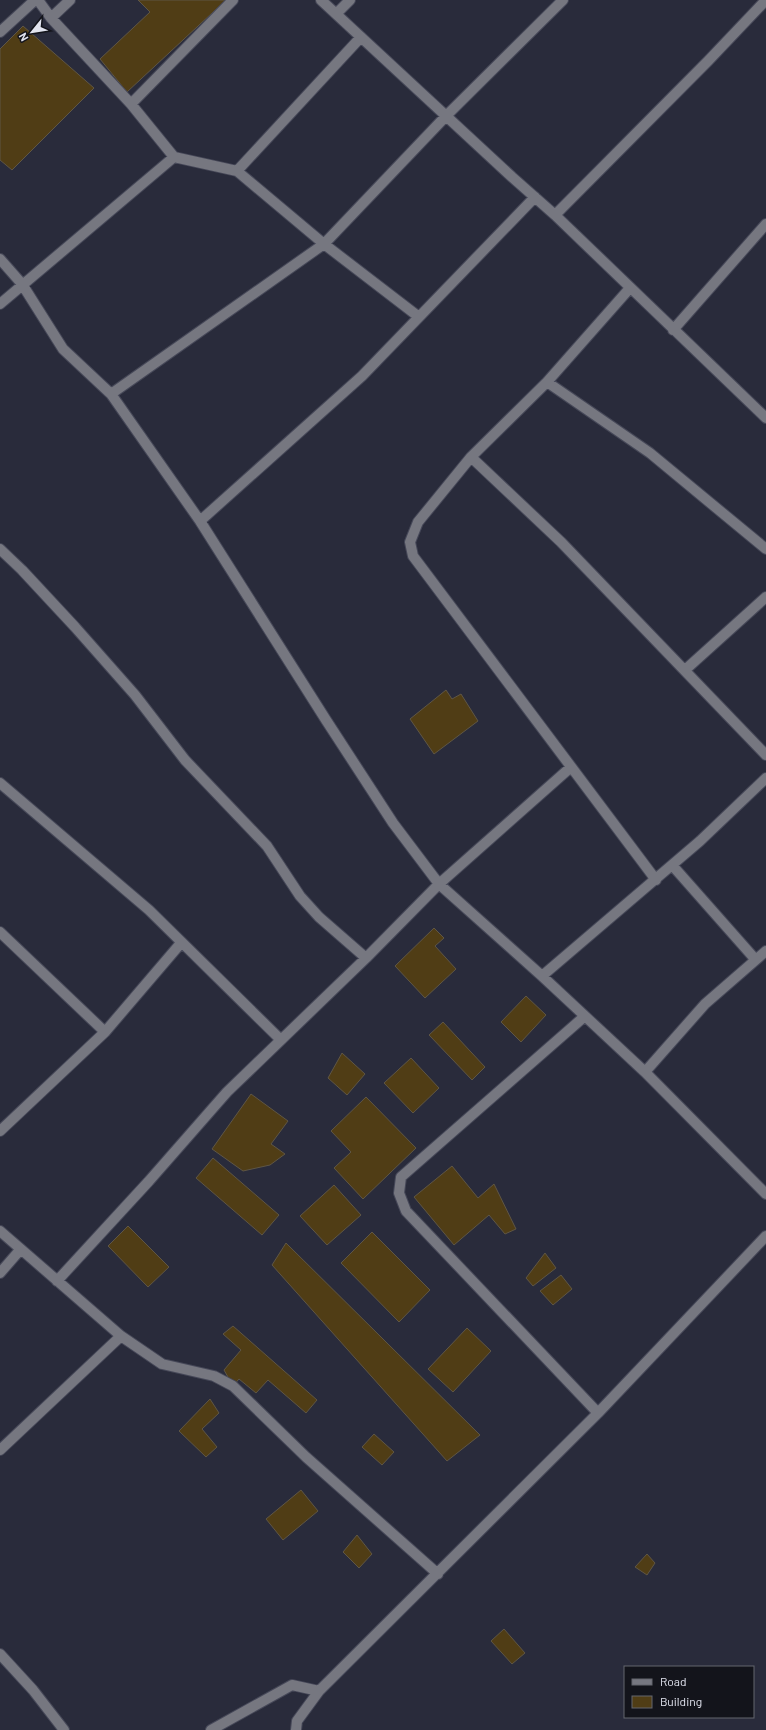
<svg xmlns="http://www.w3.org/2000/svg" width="766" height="1730" font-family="Barlow,sans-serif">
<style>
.building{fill:#503d15;stroke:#5f5645}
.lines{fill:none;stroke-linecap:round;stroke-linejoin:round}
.minor-casing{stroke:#464858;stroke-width:12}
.minor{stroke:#767780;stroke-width:10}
</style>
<rect width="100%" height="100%" fill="#292b3b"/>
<path class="building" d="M138,0h88l-99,92 -27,-33 50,-47z
M23,26l71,62 -82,82 -12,-10v-111z
M446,690l6,9 9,-5 17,27 -44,33 -24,-35z
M434,928l10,10 -9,8 21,23 -31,29 -30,-32z
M526,996l20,19 -25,27 -20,-20z
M443,1022l42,45 -13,13 -43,-45z
M342,1053l23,21 -18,21 -19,-17z
M411,1058l28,30 -26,25 -29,-30z
M251,1094l37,27 -17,23 14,10 -15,11 -27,6 -31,-22z
M366,1097l50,51 -53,51 -29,-31 17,-16 -20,-21z
M213,1158l66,57 -17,20 -66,-57z
M452,1166l26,32 16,-14 22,45 -11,5 -16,-19 -35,30 -40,-48z
M334,1185l27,30 -34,30 -27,-29z
M128,1226l41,41 -21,20 -40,-41z
M372,1232l58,58 -31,32 -58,-59z
M286,1243l194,192 -33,26 -175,-196z
M545,1253l11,15 -23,18 -7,-8z
M561,1275l11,14 -19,16 -13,-14z
M233,1326l84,74 -11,13 -38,-33 -12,13 -17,-14 -6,7 -9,-16 17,-20 -18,-16z
M467,1328l24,23 -38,41 -25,-23z
M210,1399l9,14 -17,16 15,18 -11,10 -27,-26z
M374,1434l20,18 -12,13 -20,-18z
M301,1490l17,21 -35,29 -17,-21z
M357,1535l15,19 -13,14 -16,-16z
M647,1554l8,9 -8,12 -12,-8z
M504,1629l21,24 -13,11 -21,-23z"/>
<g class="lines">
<defs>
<path id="minor" d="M38,0l13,18 80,86 43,53 63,14 87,73 95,73
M321,0l191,177 43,38 211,203
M336,14l14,-14
M51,18l19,-18
M0,32l35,-32
M131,104l102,-104
M237,171l124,-134
M555,215l153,-154 58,-61
M0,259l22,25 41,65 48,45 89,127 126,199 67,103 46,61 103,92 103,96 121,122
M630,288l-83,94 -76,75 -53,65 -8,20 3,14 243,324
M0,304l174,-147
M673,330l93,-106
M547,382l103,71 116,96
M111,394l213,-150 122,-128 117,-116
M471,457l90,85 205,213
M200,521l162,-145 173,-179
M0,549l22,21 53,57 60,68 50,65 82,86 33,50 19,21 47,41
M685,670l81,-73
M0,783l149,127 132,130
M672,865l83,94
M0,932l105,100
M542,976l158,-135 66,-63
M585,1016l-184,161 -2,16 7,18 192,202
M645,1072l60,-68 61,-53
M0,1131l105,-99 76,-89
M0,1231l121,105 41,28 52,12 19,10 73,71 132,117
M0,1273l20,-23
M57,1281l92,-100 78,-89 139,-134 73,-74 132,-117
M0,1450l121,-114
M0,1654l33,36 31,40
M211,1730l81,-45 27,6
M296,1730l1,-9 22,-30 279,-278 168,-177"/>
</defs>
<use href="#minor" class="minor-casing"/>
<use href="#minor" class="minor"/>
</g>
<rect x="624" y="1666" width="130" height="52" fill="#13141b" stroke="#65676f"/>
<rect x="632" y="1679" width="20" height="6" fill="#767780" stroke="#65676f"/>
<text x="660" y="1686" font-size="12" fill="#e1e3ee">Road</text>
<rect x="632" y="1696" width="20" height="12" fill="#503d15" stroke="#65676f"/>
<text x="660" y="1706" font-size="12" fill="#e1e3ee">Building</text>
<g transform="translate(32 32) rotate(240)" stroke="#13141b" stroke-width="3" paint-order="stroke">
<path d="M0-3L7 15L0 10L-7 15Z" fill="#e1e3ee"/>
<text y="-6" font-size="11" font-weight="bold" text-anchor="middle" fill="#e1e3ee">N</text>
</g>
</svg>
